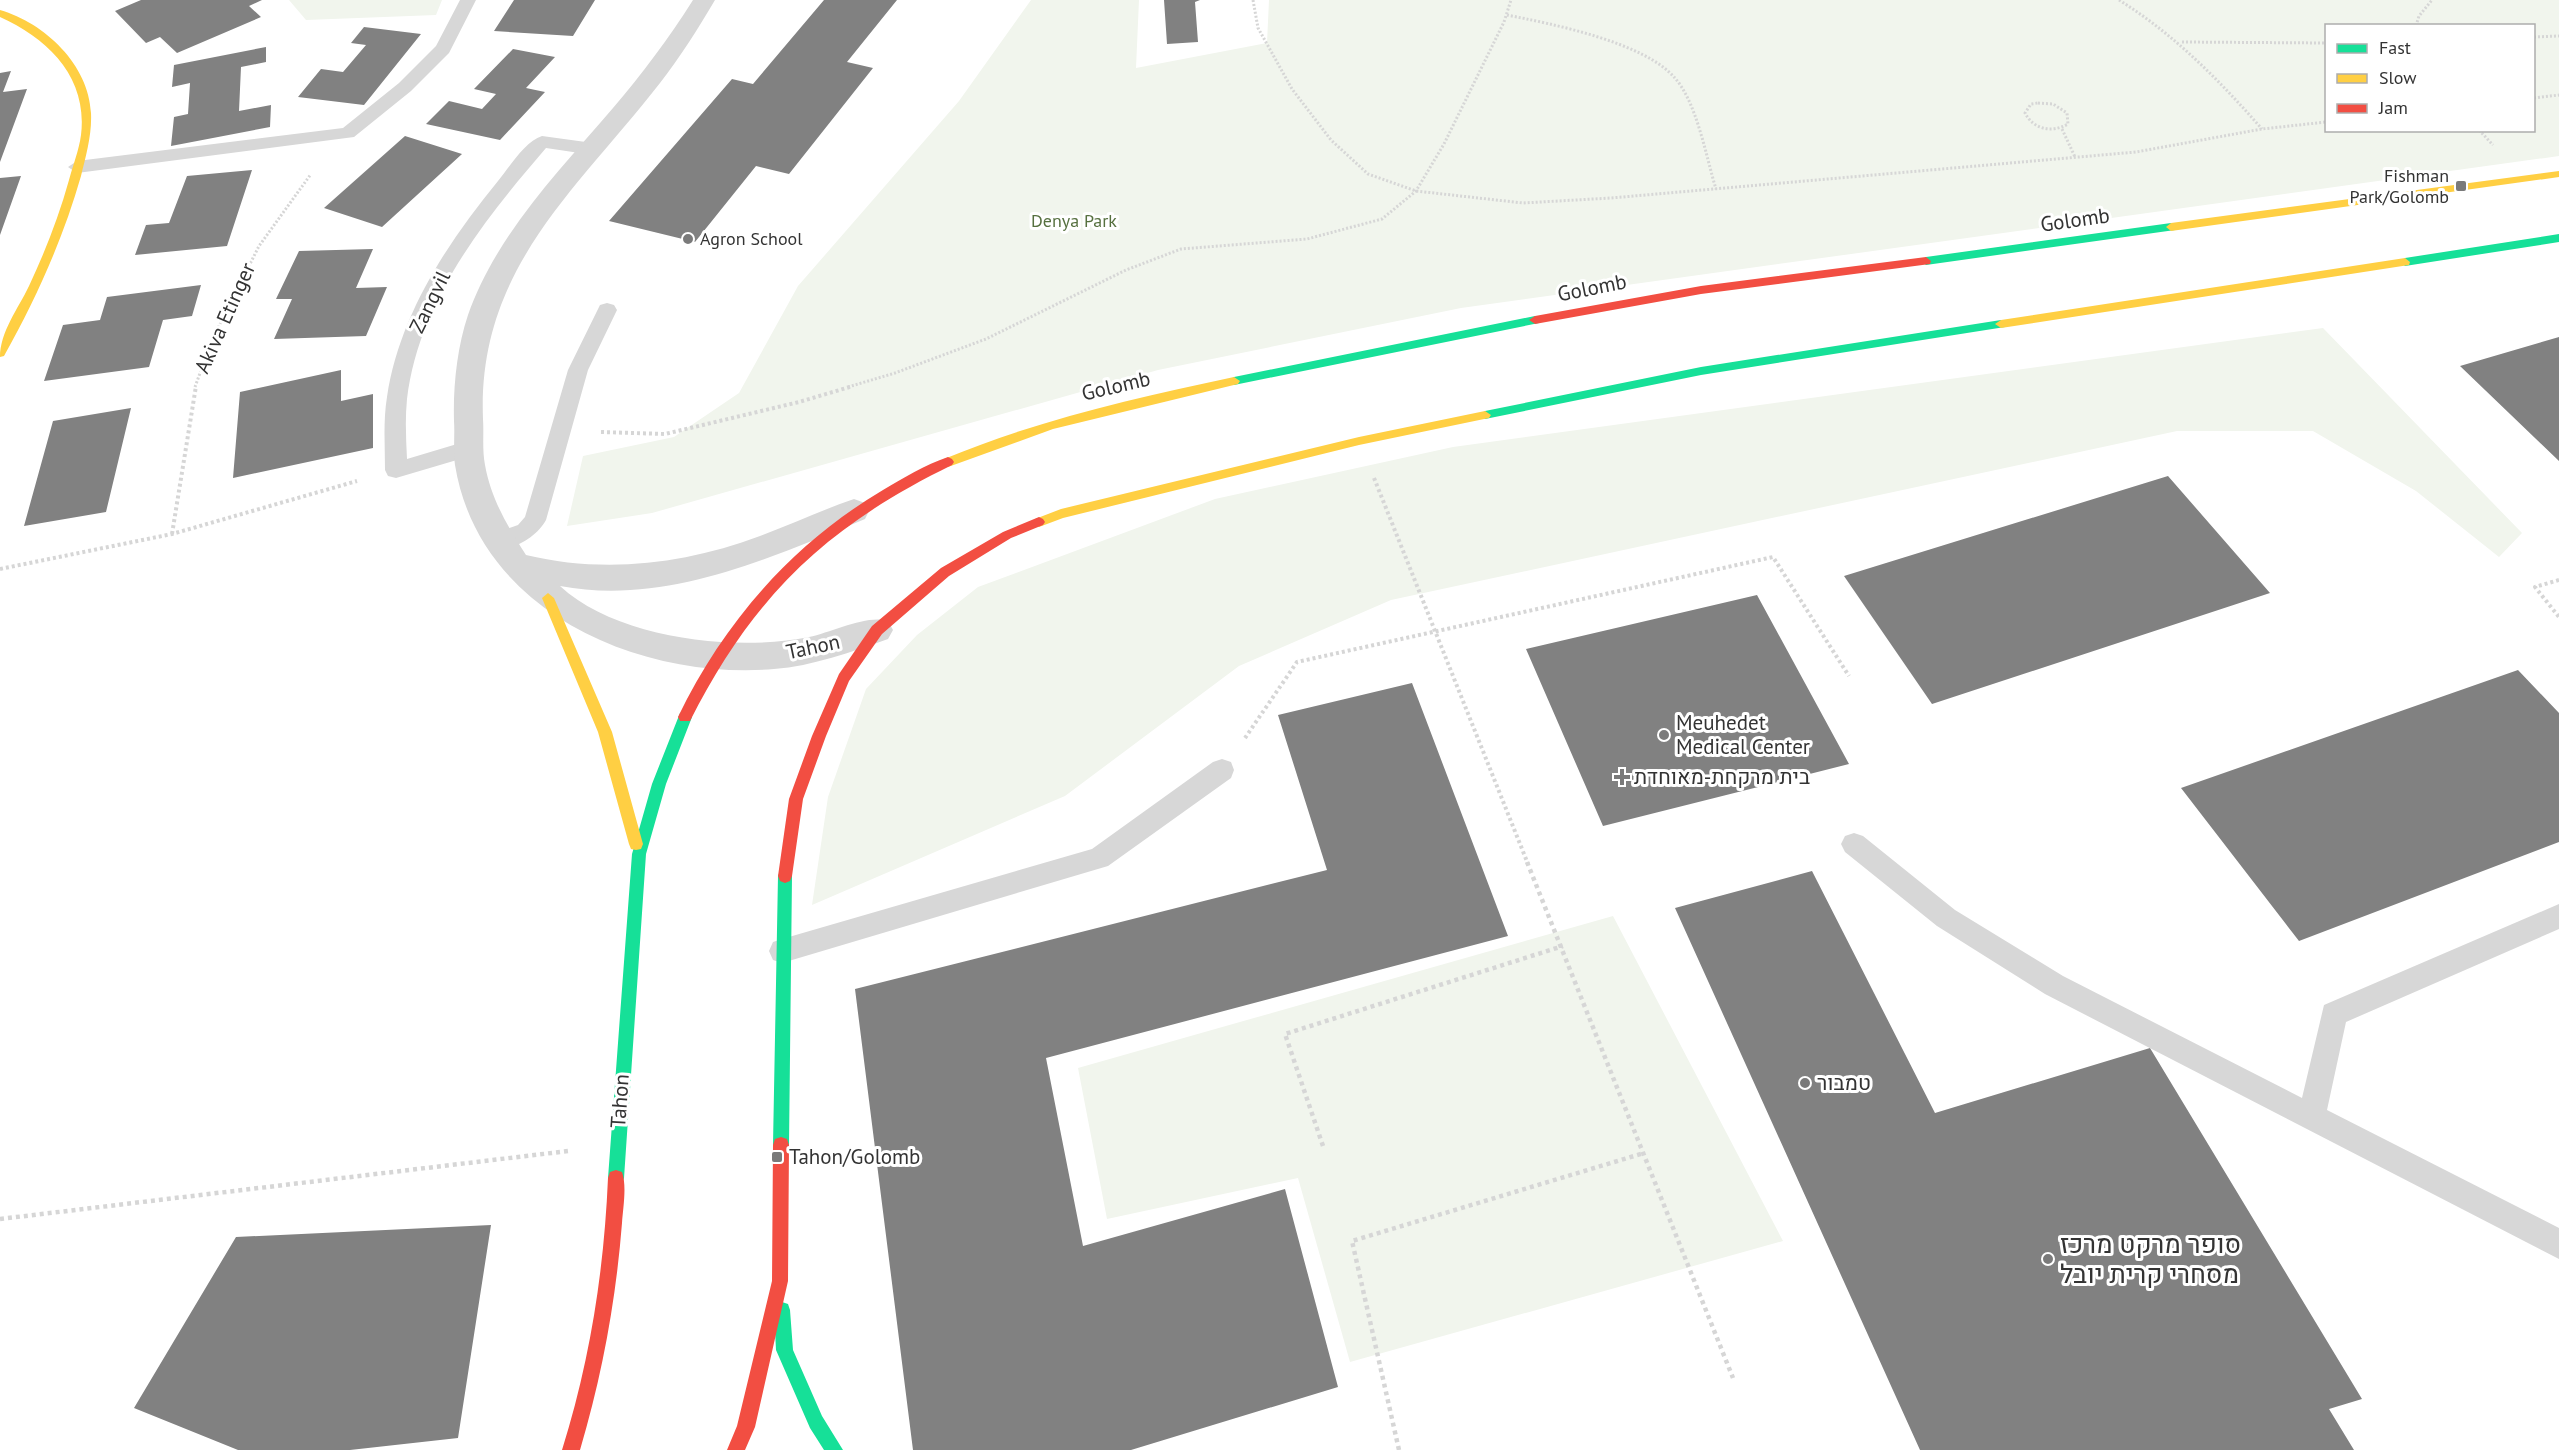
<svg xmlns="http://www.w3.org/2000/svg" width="2559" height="1450" font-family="'PT Sans',Heebo,sans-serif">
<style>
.green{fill:#f1f5ed;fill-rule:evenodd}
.building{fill:#818181}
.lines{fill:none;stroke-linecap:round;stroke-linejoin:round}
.path-far2{stroke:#d6d6d6;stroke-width:3;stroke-dasharray:2 2;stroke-linecap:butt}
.path-far1{stroke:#d6d6d6;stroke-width:4;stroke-dasharray:3 3;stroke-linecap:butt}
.path{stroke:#d6d6d6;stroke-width:4.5;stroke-dasharray:4 4;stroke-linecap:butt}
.lane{fill:#d7d7d7;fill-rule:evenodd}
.street{fill:#d7d7d7;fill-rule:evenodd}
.fast{fill:#16e098;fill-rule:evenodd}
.slow{fill:#ffcf43;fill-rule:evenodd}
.jam{fill:#f24e42;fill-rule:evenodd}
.poi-dot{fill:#7a7a7a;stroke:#fff;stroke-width:2}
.labels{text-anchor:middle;stroke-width:6;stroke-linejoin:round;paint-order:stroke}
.far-poi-label{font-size:18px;fill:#333;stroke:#fff;text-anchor:end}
.far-park-label{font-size:18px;fill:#56703f;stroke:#fff}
.street-label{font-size:21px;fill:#333;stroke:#fff}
.poi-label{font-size:21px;fill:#333;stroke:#fff;text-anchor:start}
.near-poi-label{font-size:26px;fill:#333;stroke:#fff;text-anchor:start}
</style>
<rect width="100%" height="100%" fill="#fff"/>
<path class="green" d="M289,0h153l-6,15 -130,5z
M1031,0h108l-3,68 131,-25 2,-43h1290v156l-1098,152 -303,62 -506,143 -85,13 16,-70 91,-19 65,-44 59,-107 161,-185zM2326,26h208v104h-208z
M2323,328l199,205 -23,24 -83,-66 -103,-60h-136l-786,169 -152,66 -174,130 -253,109 16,-108 38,-108 51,-54 61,-48 237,-88 238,-52z
M1613,916l170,325 -433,121 -52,-184 -191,41 -29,-151z"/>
<path class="building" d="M141,0h121l-13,6 12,11 -84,36 -17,-16 -14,6 -31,-32z
M514,0h81l-22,36 -79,-5z
M824,0h73l-50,62 26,6 -84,106 -33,-8 -61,76 -86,-21 123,-142 21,5z
M1164,0h36l-5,2 3,40 -31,2z
M364,27l57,7 -57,71 -66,-8 23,-28 22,3 23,-27 -15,-2z
M266,47v15l-25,5 -2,44 32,-6 -1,22 -99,19 3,-29 14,-3 2,-31 -18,4 2,-22z
M513,49l42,8 -29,31 19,4 -45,48 -74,-16 23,-23 33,8 14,-15 -22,-5z
M11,71l-8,21 24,-3 -27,73v-89z
M405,136l57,18 -80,73 -58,-19z
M252,170l-25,76 -92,9 11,-30 23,-2 18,-47z
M21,176l-21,59v-57z
M373,249l-17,39 31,-1 -21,49 -92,3 18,-40h-16l23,-48z
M201,285l-9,31 -29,4 -14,47 -105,14 19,-56 37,-5 7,-23z
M2559,337v124l-99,-95z
M341,370v31l32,-7v54l-140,30 7,-86z
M131,408l-25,104 -82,14 29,-105z
M2168,476l102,117 -338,111 -88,-128z
M1757,595l92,169 -246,62 -77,-177z
M2518,670l41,43v129l-260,99 -118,-153z
M1412,683l96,253 -462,122 37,188 202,-57 53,198 -207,63h-218l-58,-461 472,-119 -49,-155z
M1812,871l123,242 215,-65 212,351 -33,10 25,41h-434l-245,-542z
M491,1225l-33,213 -108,12h-112l-104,-42 102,-171z"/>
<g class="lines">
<path class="path-far2" d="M1253,0l5,28 34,61 39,51 37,34 48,17 107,12 88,-5 525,-46 126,-23 64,-7
M2119,0c56,35 100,80 143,129
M1507,15c45,9 136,27 167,62 23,25 32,80 42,112
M2416,26l3,-10 13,-16
M2534,37l25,-1
M2182,42l144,1
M2534,98l25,-3
M2038,103l15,1 14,9 1,11c-16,9 -34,6 -43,-11l6,-9z
M2062,129l13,28
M2479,130l14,15
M195,387l17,-47 47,-94 52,-72
M848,387l47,-14 91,-34 140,-69 55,-21 126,-10 75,-20 34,-28 28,-47 60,-122 7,-22"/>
<path class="path-far1" d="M601,432l64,2 134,-32 54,-16
M1374,478l154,386
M172,534l24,-148
M0,569l172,-35 185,-53
M2559,580l-24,7 24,30
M1245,738l52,-76 476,-105 76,119"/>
<path class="path" d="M1527,862l206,516
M1323,1146l-38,-112 278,-88
M0,1219l568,-68
M1399,1450l-47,-209 292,-88"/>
<path class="lane" d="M460,0h16l-27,53 -38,38 -57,46 -277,36 -9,-6 9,-6 266,-33 56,-45 37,-37z
M542,136l51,7 9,6 -9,6 -47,-7c-62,72 -127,153 -139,251 -2,20 -1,40 0,60l60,-18 8,2 3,6 -3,6 -8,2 -71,21 -8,-2 -3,-6c0,-24 -2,-49 2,-73 12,-81 60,-154 111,-216 11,-13 27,-40 44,-45z
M607,303l7,2 3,5 -29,60 -42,150c-9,17 -36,34 -56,27l-3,-6 3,-6 28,-10 7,-8 43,-147 32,-65z
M1222,759l9,3 3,8 -3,8 -123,88 -326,97 -9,-3 -4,-9 4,-9 9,-3 310,-90 121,-87z
M1854,833l9,3 92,74 108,66 239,122 22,-93 235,-101v25l-213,93 -19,88 232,118v31l-514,-265 -108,-68 -92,-74 -4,-8 4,-8z"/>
<path class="street" d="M693,0h22c-17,29 -35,57 -55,83 -84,108 -183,186 -177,336 1,15 -1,31 2,46 6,34 23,62 41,90 79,19 159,9 234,-19 32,-12 62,-26 94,-37l11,4 4,8 -4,8c-95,39 -200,87 -305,67 57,53 176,66 249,51 23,-5 59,-23 79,-16l5,9 -5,9c-37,13 -75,27 -114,30 -135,11 -295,-57 -319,-204 -2,-14 0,-30 -1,-44 -1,-34 3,-73 14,-106 28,-80 91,-144 145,-207 29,-34 56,-70 80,-108z"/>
<path class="fast" d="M2171,223l5,4 -1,3 -249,35 -5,-4 5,-4z
M2559,234v8l-154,24 -5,-4 5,-4z
M1535,316l4,1v6l-305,62 -6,-4 6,-4z
M2001,320l6,4 -2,3 -304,48 -216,44 -6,-4 6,-4 216,-44z
M685,711l5,2 2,4 -26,67 -20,70 -22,324 -2,6 -6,2 -6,-2 -2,-6 24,-324 20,-70 28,-71z
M785,869l5,2 2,5 -3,269 -2,6 -6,2 -6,-2 -2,-6 5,-269 2,-5z
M782,1302l6,2 2,6 3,40 29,66 21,34h-19l-14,-22 -34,-78 -2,-40 2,-6z"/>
<path class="slow" d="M0,10c45,13 89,55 91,103 1,22 -5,42 -10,63 -18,63 -45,123 -77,180l-4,1c0,-25 18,-48 29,-71 16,-34 30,-70 40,-106 4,-15 10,-30 12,-45 7,-57 -32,-96 -81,-118z
M2559,171v6l-388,54 -5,-4 5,-4z
M2405,258l5,4 -1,3 -408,63 -6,-4 6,-4z
M1234,377l6,4 -2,3 -185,45 -105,38 -6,-5 2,-3c94,-39 191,-61 290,-82z
M1485,411l6,4 -2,3 -130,27 -296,73 -24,9 -6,-5 2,-3 26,-10 298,-72z
M548,593l6,5 58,134 31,112 -2,5 -5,1 -5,-1 -2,-5 -31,-112 -56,-134z"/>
<path class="jam" d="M1926,257l5,4 -1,3 -229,30 -166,30 -6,-4 6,-4 166,-30z
M948,457l4,2 2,3 -2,3c-125,61 -199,131 -262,256h-10l-2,-4c46,-95 114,-173 205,-227 20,-12 42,-25 65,-33z
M1039,517l4,2 2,3 -2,3 -32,13 -62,38 -67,58 -33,47 -23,55 -23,63 -11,77 -2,5 -5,2 -5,-2 -2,-5 11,-77 23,-63 27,-62 33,-48 69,-58 62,-36z
M781,1137l6,2 2,6 -1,136 -33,146 -10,23h-18l10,-24 35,-145 1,-136 2,-6z
M616,1170l6,2c5,14 1,36 0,51 -6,77 -20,153 -42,227h-18c28,-89 42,-179 46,-272l2,-6z"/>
</g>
<g class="poi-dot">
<rect x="2455" y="180" width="12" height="12" rx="3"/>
<circle cx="688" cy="239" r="6"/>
<circle cx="1664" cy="735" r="6"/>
<path d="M1619 768h6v6h6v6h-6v6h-6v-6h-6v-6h6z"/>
<circle cx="1805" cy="1083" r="6"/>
<rect x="771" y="1151" width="12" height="12" rx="3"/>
<circle cx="2048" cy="1259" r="6"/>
</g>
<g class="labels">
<g class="far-poi-label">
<text x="2449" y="182">Fishman<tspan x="2449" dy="21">Park/Golomb</tspan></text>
<text x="700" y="245" text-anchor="start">Agron School</text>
</g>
<g class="far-park-label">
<text x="1074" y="227">Denya Park</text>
</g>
<g class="street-label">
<text transform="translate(2075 220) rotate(-8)" y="7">Golomb</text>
<text transform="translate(1592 288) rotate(-11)" y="7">Golomb</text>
<text transform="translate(430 302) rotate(-64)" y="7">Zangvil</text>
<text transform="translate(225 318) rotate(-66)" y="7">Akiva Etinger</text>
<text transform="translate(1116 386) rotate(-13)" y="7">Golomb</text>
<text transform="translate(813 647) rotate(-12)" y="7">Tahon</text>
<text transform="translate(620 1101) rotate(-86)" y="7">Tahon</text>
</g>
<g class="poi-label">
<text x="1676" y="730">Meuhedet<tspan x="1676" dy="24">Medical Center</tspan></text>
<text x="1634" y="784">בית מרקחת-מאוחדת</text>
<text x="1817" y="1090">טמבור</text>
<text x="789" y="1164">Tahon/Golomb</text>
</g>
<g class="near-poi-label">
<text x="2060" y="1253">סופר מרקט מרכז<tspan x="2060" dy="30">מסחרי קרית יובל</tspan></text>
</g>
</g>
<rect x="2325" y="24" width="210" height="108" fill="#ffffff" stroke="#adadad" stroke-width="1.5"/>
<rect x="2337" y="44" width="30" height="9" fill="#16e098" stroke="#adadad" stroke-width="1.5"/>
<text x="2379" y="54" font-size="18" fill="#333333">Fast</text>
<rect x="2337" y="74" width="30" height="9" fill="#ffcf43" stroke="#adadad" stroke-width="1.5"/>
<text x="2379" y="84" font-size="18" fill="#333333">Slow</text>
<rect x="2337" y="104" width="30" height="9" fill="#f24e42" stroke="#adadad" stroke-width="1.5"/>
<text x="2379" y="114" font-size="18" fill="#333333">Jam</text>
</svg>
